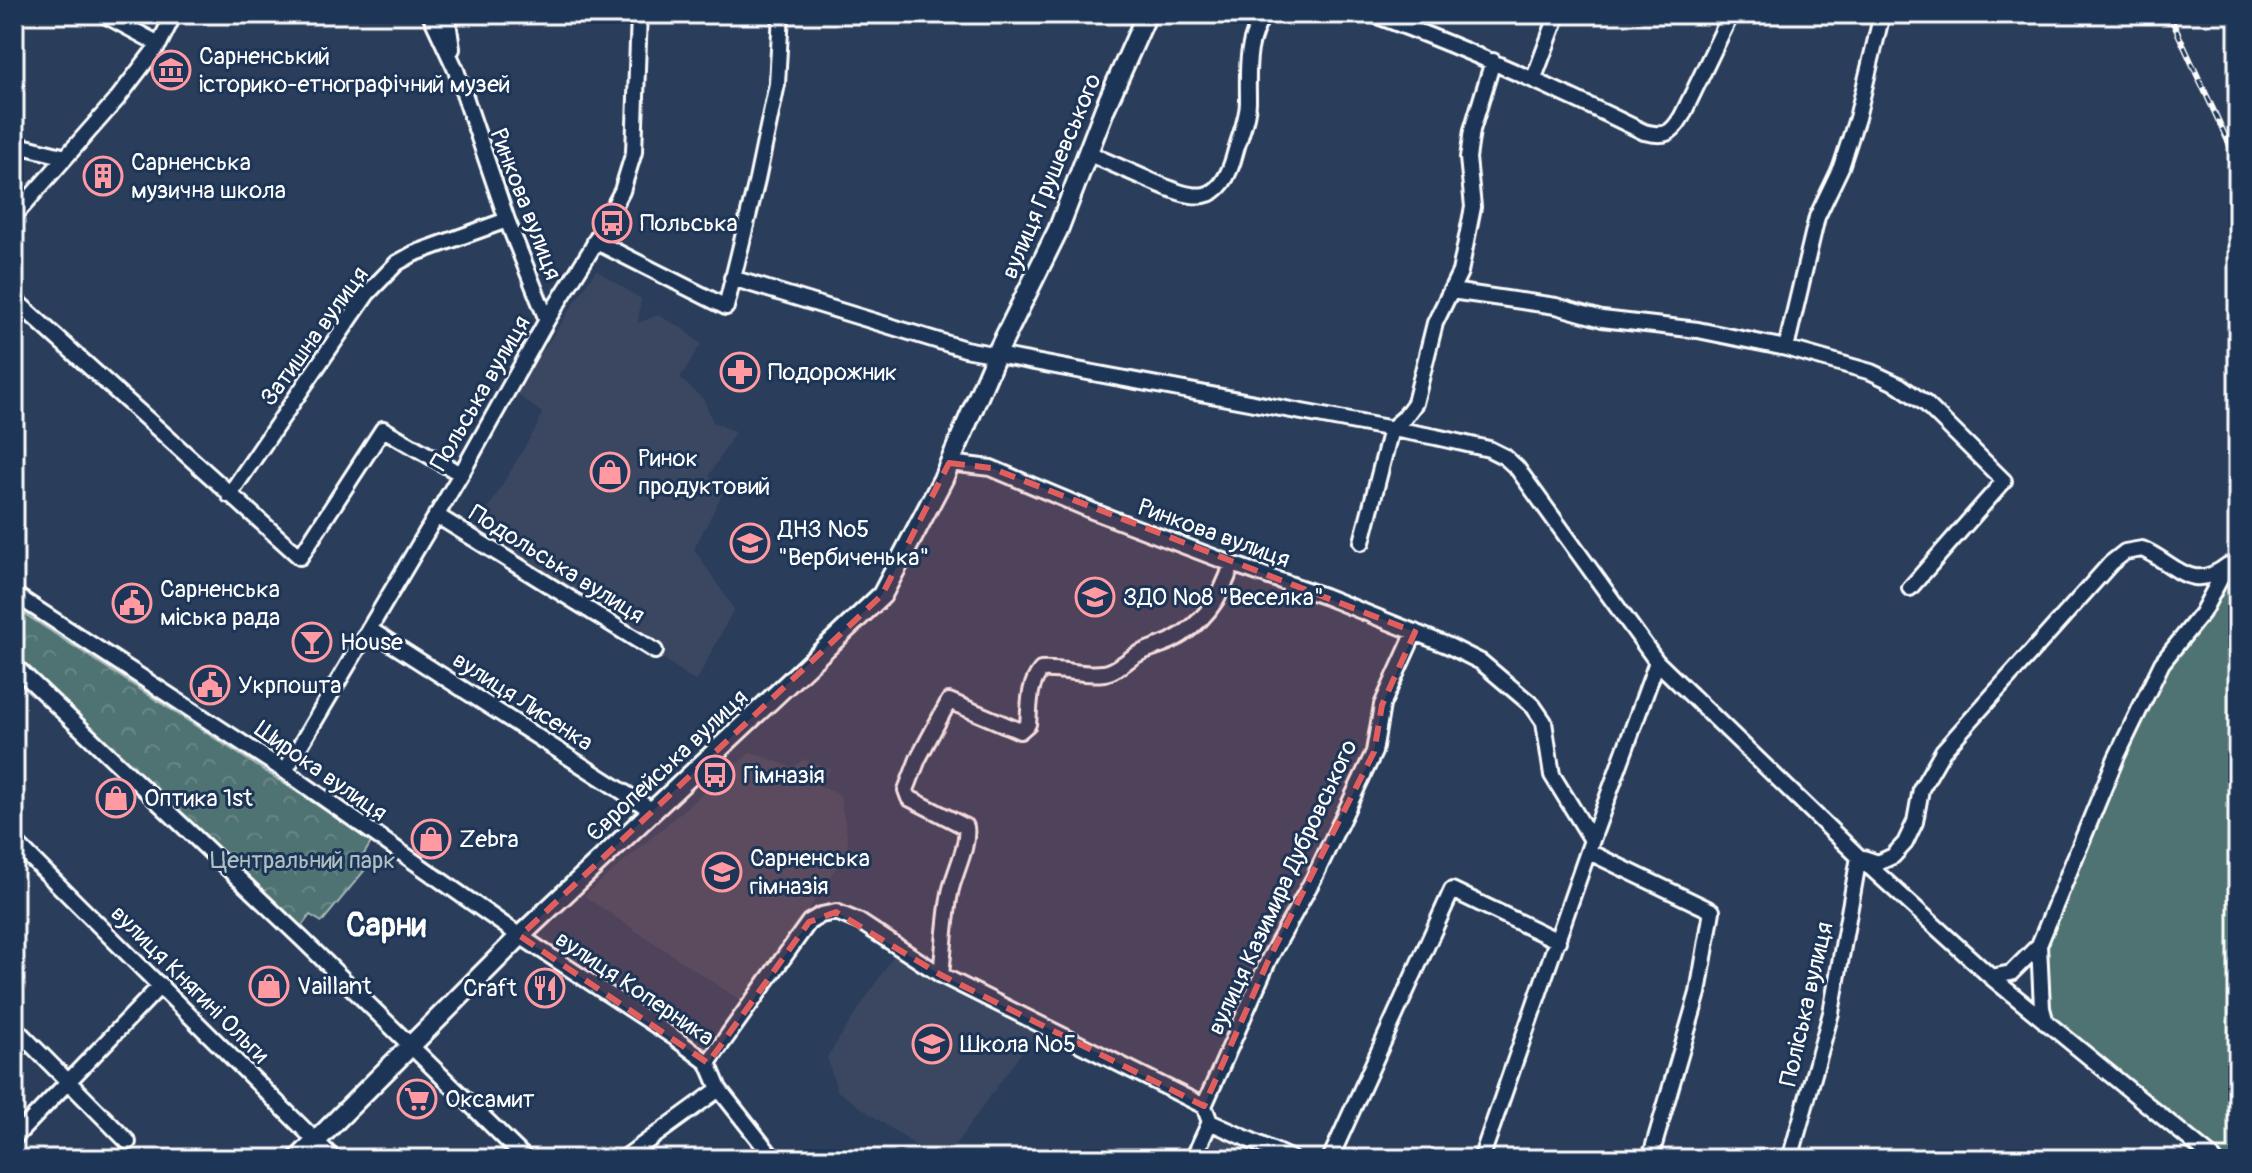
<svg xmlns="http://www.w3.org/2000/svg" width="2252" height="1173" font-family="Pangolin,sans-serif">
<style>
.built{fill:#3a4760}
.forest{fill:url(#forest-crowns);stroke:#a8b8b8;stroke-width:2}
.pitch{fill:#507272;stroke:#a8b8b8;stroke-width:2}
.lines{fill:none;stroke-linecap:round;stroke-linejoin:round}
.minor-casing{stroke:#fff;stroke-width:20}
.major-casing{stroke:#fff;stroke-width:24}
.minor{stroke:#1d3557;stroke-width:14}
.major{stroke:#1d3557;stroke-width:18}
.rail-casing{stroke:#fff;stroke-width:6}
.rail{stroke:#1d3557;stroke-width:3;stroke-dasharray:9;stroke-linecap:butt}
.marked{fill:#e05e5e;fill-opacity:0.2;stroke:#e05e5e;stroke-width:6;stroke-dasharray:16 10;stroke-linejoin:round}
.labels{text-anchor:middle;stroke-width:6;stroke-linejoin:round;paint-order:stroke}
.poi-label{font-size:24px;fill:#fff;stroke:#1d3557;text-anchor:start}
.street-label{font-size:24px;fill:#fff;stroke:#1d3557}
.park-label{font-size:24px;fill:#b0c0c0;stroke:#1d3557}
.district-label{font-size:32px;font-weight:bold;fill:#fff;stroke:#1d3557}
</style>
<defs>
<pattern id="forest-crowns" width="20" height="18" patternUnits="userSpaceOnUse" patternTransform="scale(2)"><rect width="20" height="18" fill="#507272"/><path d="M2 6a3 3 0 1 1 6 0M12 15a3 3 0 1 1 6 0" fill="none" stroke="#6a8787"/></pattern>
</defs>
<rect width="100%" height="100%" fill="#2a3d5b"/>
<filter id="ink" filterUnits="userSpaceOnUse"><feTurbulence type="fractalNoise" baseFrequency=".0125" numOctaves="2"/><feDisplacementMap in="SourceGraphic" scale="16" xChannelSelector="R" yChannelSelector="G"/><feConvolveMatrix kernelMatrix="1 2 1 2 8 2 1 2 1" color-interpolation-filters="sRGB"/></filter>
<g filter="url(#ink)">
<path class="built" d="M596,270l45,29 -3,24 20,-8 24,13 19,16 -21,34 24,22 9,22 22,10 -26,44 17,11 -32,62 40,60 -38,73 -56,-40 -54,-33 -21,-25 -18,-7 -72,-46 62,-105 5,-13 -27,-20z
M751,752l43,16 9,-9 28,10 -12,17 21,9 9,53 -103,156 -162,-108z
M896,952l100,62 41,17 -92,128h-10l-98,-68 -10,-34z
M1215,1133l58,26h-75l10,-23z"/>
<path class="forest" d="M14,607l358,234 -11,18 8,6 -47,57 -12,-7 -12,16 -284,-273z"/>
<path class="pitch" d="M2238,546v613h-24l-167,-136 -8,-78 103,-240 60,-92z"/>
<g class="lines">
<defs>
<path id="minor" d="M103,14l56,30
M430,14l26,56 51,150 40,100
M447,14l5,35
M1372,14c93,34 182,74 272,118 20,5 27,3 38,-16l49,-102
M1534,78l24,-64
M14,144l52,13
M1087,153c21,9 42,18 62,27 47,21 72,29 87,-30 4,-15 12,-32 12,-48 0,-33 -3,-59 16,-88
M14,216l103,-117 42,-55 15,-30
M595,241l131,66 31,-127 20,-96 4,-70
M732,278l233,71 471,88 53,12 16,8 12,11 140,194 202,195 132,120 223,182
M1451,291l105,15 46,13 96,11 88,18 85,24 28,13 27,19 78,77 -94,107
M14,299l286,258 83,-128 78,45
M1786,348l31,-131 24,-50 16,-49 25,-104
M949,463l42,5 104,44 137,52 92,32 125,50 32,16 52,44 11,16 8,53 40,65
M229,495l138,-201 30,-31 16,-9 94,-34
M436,515l219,136
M1362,542l29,-113 13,-11 11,-15 20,-80 25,-51 13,-65 -5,-49 4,-28 21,-69
M14,594l271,177 235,165 155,102 33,25 11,26 55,70
M369,629l284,182
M14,665l289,275 223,219
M285,771l176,-297 86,-154 44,-70 31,-59 12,-39 5,-138
M14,841l320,318
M1589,852l123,59 -14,82 -48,166
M1863,858l15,5 15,-7 12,-13 10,-21 6,-33 22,-38 168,-188 14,-11 17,-3c32,13 48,46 86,16
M941,975c3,-27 4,-55 9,-82 4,-20 19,-47 16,-66l-57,-29 -3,-8 12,-31 31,-58 71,30 8,-7c2,-20 0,-38 13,-54 21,-2 41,6 63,3 11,-1 22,-12 32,-18 11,-6 24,-9 35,-14 31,-16 51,-44 61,-77
M1991,977l20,-4 28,-28
M2046,1023l-4,-15 -3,-63 77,-187 46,-95 40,-50 25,-47
M14,1027l114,115
M708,1063l101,-141 12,-7 15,-3 24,10 81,53 263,131
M1210,1122l82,37
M14,1138l147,-153
M623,1159l96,-70
M1193,1159l17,-37 -6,-16 65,-147 45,-81 60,-126 8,-47 33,-73
M1330,1159l122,-269 106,51
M1481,1159l111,-319 65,-178
M1790,1159l41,-146 28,-156"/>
<path id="major" d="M298,1159l222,-223 362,-341 61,-116 53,-124 62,-125 47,-122 42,-94"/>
</defs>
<use href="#minor" class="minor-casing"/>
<use href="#major" class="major-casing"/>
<use href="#minor" class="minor"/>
<use href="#major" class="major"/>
<defs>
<path id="rail" d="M2169,14l69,149"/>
</defs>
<use href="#rail" class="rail-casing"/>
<use href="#rail" class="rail"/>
</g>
</g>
<path class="marked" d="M949,463l42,5 424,164 -33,73 -8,47 -105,207 -65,147 -263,-131 -105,-63 -27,10 -101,141 -188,-127 362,-341z"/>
<defs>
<symbol id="museum-ring" viewBox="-11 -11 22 22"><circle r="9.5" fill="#1d3557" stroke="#ff9aa2" stroke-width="1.5"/><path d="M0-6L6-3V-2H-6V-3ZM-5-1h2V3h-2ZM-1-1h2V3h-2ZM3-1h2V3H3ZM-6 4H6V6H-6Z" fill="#ff9aa2"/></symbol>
<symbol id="building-ring" viewBox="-11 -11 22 22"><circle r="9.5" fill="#1d3557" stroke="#ff9aa2" stroke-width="1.5"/><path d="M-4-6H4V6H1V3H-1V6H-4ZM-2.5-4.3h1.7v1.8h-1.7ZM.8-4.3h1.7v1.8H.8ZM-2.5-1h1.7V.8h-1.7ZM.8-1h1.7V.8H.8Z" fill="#ff9aa2"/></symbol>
<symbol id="bus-ring" viewBox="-11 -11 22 22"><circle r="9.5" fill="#1d3557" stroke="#ff9aa2" stroke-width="1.5"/><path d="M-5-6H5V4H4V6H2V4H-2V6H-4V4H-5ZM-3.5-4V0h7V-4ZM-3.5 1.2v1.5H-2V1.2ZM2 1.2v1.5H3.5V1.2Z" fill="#ff9aa2"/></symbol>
<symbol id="pharmacy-ring" viewBox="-11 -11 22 22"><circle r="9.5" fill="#1d3557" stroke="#ff9aa2" stroke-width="1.5"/><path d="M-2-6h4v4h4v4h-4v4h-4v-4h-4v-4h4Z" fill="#ff9aa2"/></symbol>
<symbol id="shop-ring" viewBox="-11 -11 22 22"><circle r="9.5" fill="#1d3557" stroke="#ff9aa2" stroke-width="1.5"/><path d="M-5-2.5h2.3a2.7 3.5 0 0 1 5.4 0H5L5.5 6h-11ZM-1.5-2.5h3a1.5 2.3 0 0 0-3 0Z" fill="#ff9aa2"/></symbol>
<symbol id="school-ring" viewBox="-11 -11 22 22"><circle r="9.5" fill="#1d3557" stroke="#ff9aa2" stroke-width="1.5"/><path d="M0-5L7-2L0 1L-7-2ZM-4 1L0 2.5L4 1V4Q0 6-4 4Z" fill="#ff9aa2"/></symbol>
<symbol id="civic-ring" viewBox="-11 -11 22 22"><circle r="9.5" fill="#1d3557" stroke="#ff9aa2" stroke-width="1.5"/><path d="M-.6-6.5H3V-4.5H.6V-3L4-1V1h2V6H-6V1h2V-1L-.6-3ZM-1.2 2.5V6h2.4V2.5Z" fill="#ff9aa2"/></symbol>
<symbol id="bar-ring" viewBox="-11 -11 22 22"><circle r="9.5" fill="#1d3557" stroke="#ff9aa2" stroke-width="1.5"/><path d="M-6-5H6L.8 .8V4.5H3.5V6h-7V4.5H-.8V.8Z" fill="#ff9aa2"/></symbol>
<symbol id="restaurant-ring" viewBox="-11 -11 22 22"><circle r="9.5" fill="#1d3557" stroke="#ff9aa2" stroke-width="1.5"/><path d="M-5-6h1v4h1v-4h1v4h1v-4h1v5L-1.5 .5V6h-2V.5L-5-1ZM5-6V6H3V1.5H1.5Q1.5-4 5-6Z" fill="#ff9aa2"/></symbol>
<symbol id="supermarket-ring" viewBox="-11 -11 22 22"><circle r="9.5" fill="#1d3557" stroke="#ff9aa2" stroke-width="1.5"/><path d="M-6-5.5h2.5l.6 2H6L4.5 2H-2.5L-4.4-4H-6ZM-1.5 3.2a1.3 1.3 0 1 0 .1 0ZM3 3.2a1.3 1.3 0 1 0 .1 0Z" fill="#ff9aa2"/></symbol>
</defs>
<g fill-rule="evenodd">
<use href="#museum-ring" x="149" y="48" width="44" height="44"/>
<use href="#building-ring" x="81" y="154" width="44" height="44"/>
<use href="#bus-ring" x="590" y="201" width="44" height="44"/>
<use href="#pharmacy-ring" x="718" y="350" width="44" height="44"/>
<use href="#shop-ring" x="588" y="450" width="44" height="44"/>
<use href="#school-ring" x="728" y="521" width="44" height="44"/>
<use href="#school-ring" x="1073" y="575" width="44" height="44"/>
<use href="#civic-ring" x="110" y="581" width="44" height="44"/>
<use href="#bar-ring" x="290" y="620" width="44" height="44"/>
<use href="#civic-ring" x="188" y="663" width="44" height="44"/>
<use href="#bus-ring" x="693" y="753" width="44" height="44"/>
<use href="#shop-ring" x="94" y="776" width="44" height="44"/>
<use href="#shop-ring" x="409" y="817" width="44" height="44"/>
<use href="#school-ring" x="700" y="850" width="44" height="44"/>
<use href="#shop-ring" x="247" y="964" width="44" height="44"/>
<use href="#restaurant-ring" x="523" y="966" width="44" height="44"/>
<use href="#school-ring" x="910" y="1022" width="44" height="44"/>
<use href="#supermarket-ring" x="395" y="1077" width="44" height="44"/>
</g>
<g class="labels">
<g class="poi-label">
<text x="199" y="64">Сарненський<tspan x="199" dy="28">історико-етнографічний музей</tspan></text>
<text x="131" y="170">Сарненська<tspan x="131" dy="28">музична школа</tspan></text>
<text x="640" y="231">Польська</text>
<text x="768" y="380">Подорожник</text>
<text x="638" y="466">Ринок<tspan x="638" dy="28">продуктовий</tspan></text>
<text x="778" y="537">ДНЗ №5<tspan x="778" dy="28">"Вербиченька"</tspan></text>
<text x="160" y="597">Сарненська<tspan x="160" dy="28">міська рада</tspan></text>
<text x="1123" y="605">ЗДО №8 "Веселка"</text>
<text x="340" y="650">House</text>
<text x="238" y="693">Укрпошта</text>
<text x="743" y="783">Гімназія</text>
<text x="144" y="806">Оптика 1st</text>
<text x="459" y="847">Zebra</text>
<text x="750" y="866">Сарненська<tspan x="750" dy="28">гімназія</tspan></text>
<text x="297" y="994">Vaillant</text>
<text x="517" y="996" text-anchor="end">Craft</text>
<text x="960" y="1052">Школа №5</text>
<text x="445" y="1107">Оксамит</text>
</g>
<g class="street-label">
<text transform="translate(1051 176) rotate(-67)" y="8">вулиця Грушевського</text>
<text transform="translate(526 204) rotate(69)" y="8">Ринкова вулиця</text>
<text transform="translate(314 336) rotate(-54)" y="8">Затишна вулиця</text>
<text transform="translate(480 393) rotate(-60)" y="8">Польська вулиця</text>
<text transform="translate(1214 533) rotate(20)" y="8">Ринкова вулиця</text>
<text transform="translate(557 564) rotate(32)" y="8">Подольська вулиця</text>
<text transform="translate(523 701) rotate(33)" y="8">вулиця Лисенка</text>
<text transform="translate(667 765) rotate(-43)" y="8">Європейська вулиця</text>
<text transform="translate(321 771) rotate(35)" y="8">Широка вулиця</text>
<text transform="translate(1282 887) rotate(-65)" y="8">вулиця Казимира Дубровського</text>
<text transform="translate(190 984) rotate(45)" y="8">вулиця Княгині Ольги</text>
<text transform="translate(635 988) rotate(34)" y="8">вулиця Коперника</text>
<text transform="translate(1806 1004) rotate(-77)" y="8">Поліська вулиця</text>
</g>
<g class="park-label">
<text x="303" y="868">Центральний парк</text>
</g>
<g class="district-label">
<text x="386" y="936">Сарни</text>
</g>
</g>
<rect width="2252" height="1173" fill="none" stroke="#1d3557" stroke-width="48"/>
<rect x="24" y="24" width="2204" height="1125" fill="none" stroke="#fff" stroke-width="3" filter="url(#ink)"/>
</svg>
